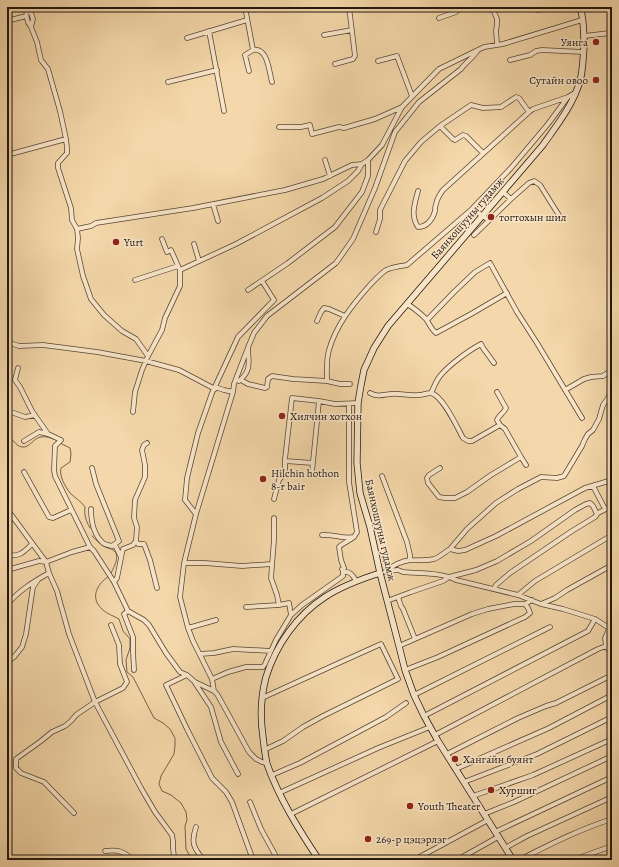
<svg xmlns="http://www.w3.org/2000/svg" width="619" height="867" font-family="Alegreya,serif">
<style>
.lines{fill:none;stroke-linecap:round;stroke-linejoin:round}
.stream{stroke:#74624d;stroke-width:1}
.street-casing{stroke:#564636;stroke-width:5.5}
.secondary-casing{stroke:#211610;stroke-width:7}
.street{stroke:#f8e5c8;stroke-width:4}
.secondary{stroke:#f8e5c8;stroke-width:5.5}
.poi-dot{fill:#8f2418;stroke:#f8e5c8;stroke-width:1.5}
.labels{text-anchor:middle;stroke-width:3;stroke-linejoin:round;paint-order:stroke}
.poi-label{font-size:11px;fill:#211610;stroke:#f8e5c8;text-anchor:start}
.street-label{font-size:11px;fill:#211610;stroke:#f8e5c8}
</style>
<rect width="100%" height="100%" fill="#f4d7aa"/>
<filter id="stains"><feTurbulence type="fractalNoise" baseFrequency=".005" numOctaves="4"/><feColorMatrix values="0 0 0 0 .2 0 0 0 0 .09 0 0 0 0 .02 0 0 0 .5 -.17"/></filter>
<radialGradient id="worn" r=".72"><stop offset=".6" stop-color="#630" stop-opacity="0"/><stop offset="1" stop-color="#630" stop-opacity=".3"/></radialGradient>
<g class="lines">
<path class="stream" d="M7,436c6,2 8,10 15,11 8,1 11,-9 19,-10 5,-1 10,1 15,3
M60,443l10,5 1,6 -1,8 -9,6c-2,8 4,18 9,25 5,5 11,8 15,14 -1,8 1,14 5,21
M92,536c4,4 7,7 12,10 2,2 6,2 9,4 8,5 1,17 -2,23
M109,576c-12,8 -20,22 -6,34 4,4 11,6 16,9l4,12 7,8v9l-4,12 1,12 6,5 21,41 9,5 7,6 5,9v8l-1,8 -13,22 -2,8 3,7 9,4 10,8 5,9 1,8 -2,6 1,23 6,11"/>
<defs>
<path id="street" d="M27,7c-1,8 -1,14 4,20
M29,7l4,12 -2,8 6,15 4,18 7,9 12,42 6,28 1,9v5l-9,10v5l13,40 1,12 5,9 14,-3 5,-3 97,-15 92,-18 38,-11 29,-14 10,-1
M245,7l8,43c15,-3 16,22 19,32
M492,7l5,12v6l-1,5 1,15
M532,7c5,5 11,2 18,0
M439,18l17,-6v-5
M7,21l19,-5
M209,31l15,80
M324,35l28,-5
M584,36l26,-3 2,4
M187,38l60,-18
M510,60l20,-5 6,-4 6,-1 41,2
M378,61l19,-5 15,40
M335,64l18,-5 2,-3 -6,-49
M249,71l-4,-16 8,-5
M168,82l49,-12
M440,126l13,13 2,1 8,-5 3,1 17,17
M279,127h22l9,-2 2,9 27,-7 5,1 31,-9 27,-12
M7,155l59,-16
M325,160l5,16
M418,191c-3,12 -8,24 0,36 9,0 15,-8 17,-16 0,-2 0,-5 1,-7 1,-5 4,-10 7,-14l86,-78 4,-3 35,-12
M503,192l8,7
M213,204l5,17
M472,209l39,-41 37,-44 20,-27 7,-4
M77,229l1,9 -1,11 6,27 8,23 13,16 18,16 14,8 12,17
M376,232l4,-13v-9l25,-49 16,-19 19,-16 31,-21 12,3 18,-1 15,-10 3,1 10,14
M474,235l37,-36 18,-16 5,-2 6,4 20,32
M162,239l5,13 4,-2 8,18
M194,244l5,17
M135,280l43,-14
M248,290l40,-27 47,-36 27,-35 6,-16v-16l14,-15 20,-38 37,-38 45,-22 19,-3 79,-24
M407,304c7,4 13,9 19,15 3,4 5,10 10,14l35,-19 36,-21
M427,320l27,-28 21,-20 15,-9 27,49 20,31 45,75
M317,321l4,-9 3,-4 5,1 16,7
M7,342l12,4 24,-1 54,7 49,9 33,9 36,19
M18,368l-3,12 5,7 12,24 16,23 13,6 -6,6 -1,24 1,6 35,71
M241,380l7,4 17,4 2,-1 1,-8 4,-3 21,3 34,2 13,3h10
M239,381c12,-10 10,-17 9,-32
M327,381c0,-11 -1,-21 2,-31 7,-25 24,-46 41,-65 5,-5 10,-11 16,-15 6,-3 14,-4 21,-5l65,-56 11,7 5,4
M215,387l9,3 9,2
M565,390l19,-11 7,-2 12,-1 9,-6
M497,392l9,16c-2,5 -7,7 -9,12l3,5
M370,393c7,4 13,2 21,1 9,-1 18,2 28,1 4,0 8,-2 12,-2 12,3 26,34 32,45l5,3h4l28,-16 5,4 16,28 -30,18 -24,17 -12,6h-10l-6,-1 -11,-14 -1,-5 2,-3 11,-7
M431,393c3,-6 5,-12 9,-17 9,-11 28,-25 41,-32l2,4 11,15
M11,412l14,5 10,-2
M133,412l2,-20 7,-22 6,-14 14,-26 3,-12 15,-32v-16l56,-26 86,-46 26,-17 10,-10 4,-7 6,-4
M24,441l15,-9 9,2
M521,457l5,8
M285,461l28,2
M24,472l25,45 4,1 18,-8
M312,472l7,-71 16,3 23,-1
M382,476l25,66 3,13v5
M593,486l12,23
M274,499l5,-19 4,-5 2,-3v-13l7,-61 27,3
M7,509l39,53 3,11 8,18 3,11 9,32 26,68 46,86 14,24 17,23 1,6v7l1,9 2,3
M91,509c0,12 2,25 12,34 2,2 6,2 9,3l7,-5 -23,-57 -4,-16
M196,514l-11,-14 2,-22 11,-45 14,-40 26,-56 36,-37 -12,-19
M274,518v22l-3,38 6,17 2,10 10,-2 2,12
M322,535c11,-1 21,4 32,2l3,-5 -8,-50v-78
M136,541l2,3h6l6,16 7,28
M115,545l6,12
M450,549l17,-20 29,-26 22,-14 23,-12 16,1 7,-2 18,-30 3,-7 3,-5 5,-4 6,-11 4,-14 5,-7 4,-9
M7,555c13,2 17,-3 25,-11
M184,563h21l37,3 30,-2
M7,570l32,-9 7,1 26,-10 18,-5 4,4 20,31 14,29 16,9 5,5 17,28 14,19 7,3 8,7 19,9
M387,571l11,-1 5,2c17,2 38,0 53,8l62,15 23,9 22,5 32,10 14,9
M343,572c7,-1 10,3 13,9
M385,572c8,-7 16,-11 26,-12 8,0 15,1 23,-1 6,-2 11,-7 16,-10l8,2 7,-1 31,-14 89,-48 27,-8
M114,582l3,-4 5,-25 1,-4 10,-4 3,-4 1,-14 -3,-9 1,-18 10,-23v-12l-3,-15 2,-5 3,-2
M494,589l2,-4 14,-12 62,-42 23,-14 3,-4 14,-7
M518,595l17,-14 77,-46
M398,597l3,9 2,3 12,30
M387,601l24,-9 32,-11 6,-4 27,-7 21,-9 34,-20 44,-31 11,-6 4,-1 3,3 4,8
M541,604l14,-6 12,-8 45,-25
M7,605c11,-14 26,-23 42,-32
M246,607l33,-2
M128,611l-4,3 9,23v14l1,19
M612,622l-7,16 1,8 6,9
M188,628l28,-8
M399,646l73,-32 16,-5 26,-5h11l7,-4
M200,654l14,-1 19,-4 38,2
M7,662l7,-5 8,-10 4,-13 7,-47 5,-7
M405,670l33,-13 87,-40 5,-4 -2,-5 -3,-4
M187,675l-21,10 21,44 25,49 14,14 6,10 21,58
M212,679l16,-7 18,-5h17l2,-3 11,-24 15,-25 11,-10 41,-29v-5l-1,-2 2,-1 -3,-8 -2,-13c4,-4 10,-6 15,-10
M195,683l16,24 10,35 17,32
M414,695l136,-68
M262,698l79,-36 40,-18 17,35 -75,37 -20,11 -20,14 -19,9
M424,716l164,-85 7,-12
M435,735l163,-86 8,-3
M447,754l71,-36 28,-12 10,-3 56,-28
M267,763l-5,-1 -6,-3 -7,-7 -23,-42 -9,-16 -3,-3 -2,-12 -19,-38 -5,-13 -8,-31 4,-34 12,-49 37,-122 1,-8 15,-39 5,-12 13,-17 69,-53 17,-24 22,-51 20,-56 24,-30 42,-33c5,-7 13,-12 17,-19
M456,769l93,-41 63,-33
M272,775l28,-12 86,-46 20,-14
M464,782l73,-28 75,-37
M279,793l99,-45 52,-21
M473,796l60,-21 79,-36
M250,802l11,27 17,31
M74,813l-30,-31 -23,-9 -5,-5v-9l25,-18 11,-9 13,-6 6,-5 5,-6 19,-13 28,-14 4,-6 -7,-18 -1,-19 -8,-20
M291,814l147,-73
M484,814l30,-12 98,-46
M196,827c-5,15 -3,21 8,33
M495,832l117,-55
M505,848l22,-12 85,-39
M105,851c15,-2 18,1 29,9
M414,860l74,-40
M457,860l41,-23
M501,860l9,-5
M519,860c30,-15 61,-31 93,-41
M573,860l39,-14"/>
<path id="secondary" d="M319,860c-20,-30 -40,-62 -52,-96 -2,-9 -3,-18 -4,-27 -3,-20 -2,-41 3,-60 10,-32 31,-62 59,-80 17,-11 36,-18 55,-24
M513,860l-75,-119 -14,-25 -10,-21 -9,-25 -6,-24 -19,-73 -10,-46 -10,-34 -3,-30 1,-60 3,-18 3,-15 10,-22 14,-22 155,-181c14,-20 30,-40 37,-64 3,-11 3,-23 4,-34 0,-13 0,-28 -4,-40"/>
</defs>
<use href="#street" class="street-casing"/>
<use href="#secondary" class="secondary-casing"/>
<use href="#street" class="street"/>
<use href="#secondary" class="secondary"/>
</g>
<g class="poi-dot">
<circle cx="596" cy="42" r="4"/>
<circle cx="596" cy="80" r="4"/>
<circle cx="491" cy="217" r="4"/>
<circle cx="116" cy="242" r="4"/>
<circle cx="282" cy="416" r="4"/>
<circle cx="263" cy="479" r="4"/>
<circle cx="455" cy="759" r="4"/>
<circle cx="491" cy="790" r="4"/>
<circle cx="410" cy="806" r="4"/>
<circle cx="368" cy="839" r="4"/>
</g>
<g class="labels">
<g class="poi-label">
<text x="588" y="46" text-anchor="end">Уянга</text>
<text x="588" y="84" text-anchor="end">Сутайн овоо</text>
<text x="499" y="221">тогтохын шил</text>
<text x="124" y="246">Yurt</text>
<text x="290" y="420">Хилчин хотхон</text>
<text x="271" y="477">Hilchin hothon<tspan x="271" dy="13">8-r bair</tspan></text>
<text x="463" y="763">Хангайн буянт</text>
<text x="499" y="794">Хуршиг</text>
<text x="418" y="810">Youth Theater</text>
<text x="376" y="843">269-р цэцэрлэг</text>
</g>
<g class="street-label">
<text transform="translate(467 218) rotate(-49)" y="4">Баянхошууны гудамж</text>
<text transform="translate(381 530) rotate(77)" y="4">Баянхошууны гудамж</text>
</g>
</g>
<rect width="619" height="867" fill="none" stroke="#f4d7aa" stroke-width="24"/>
<rect x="8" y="8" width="603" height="851" fill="none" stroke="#211610" stroke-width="2"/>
<rect x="12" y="12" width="595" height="843" fill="none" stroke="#211610"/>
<rect width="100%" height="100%" filter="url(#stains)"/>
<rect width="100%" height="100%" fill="url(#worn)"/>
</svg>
